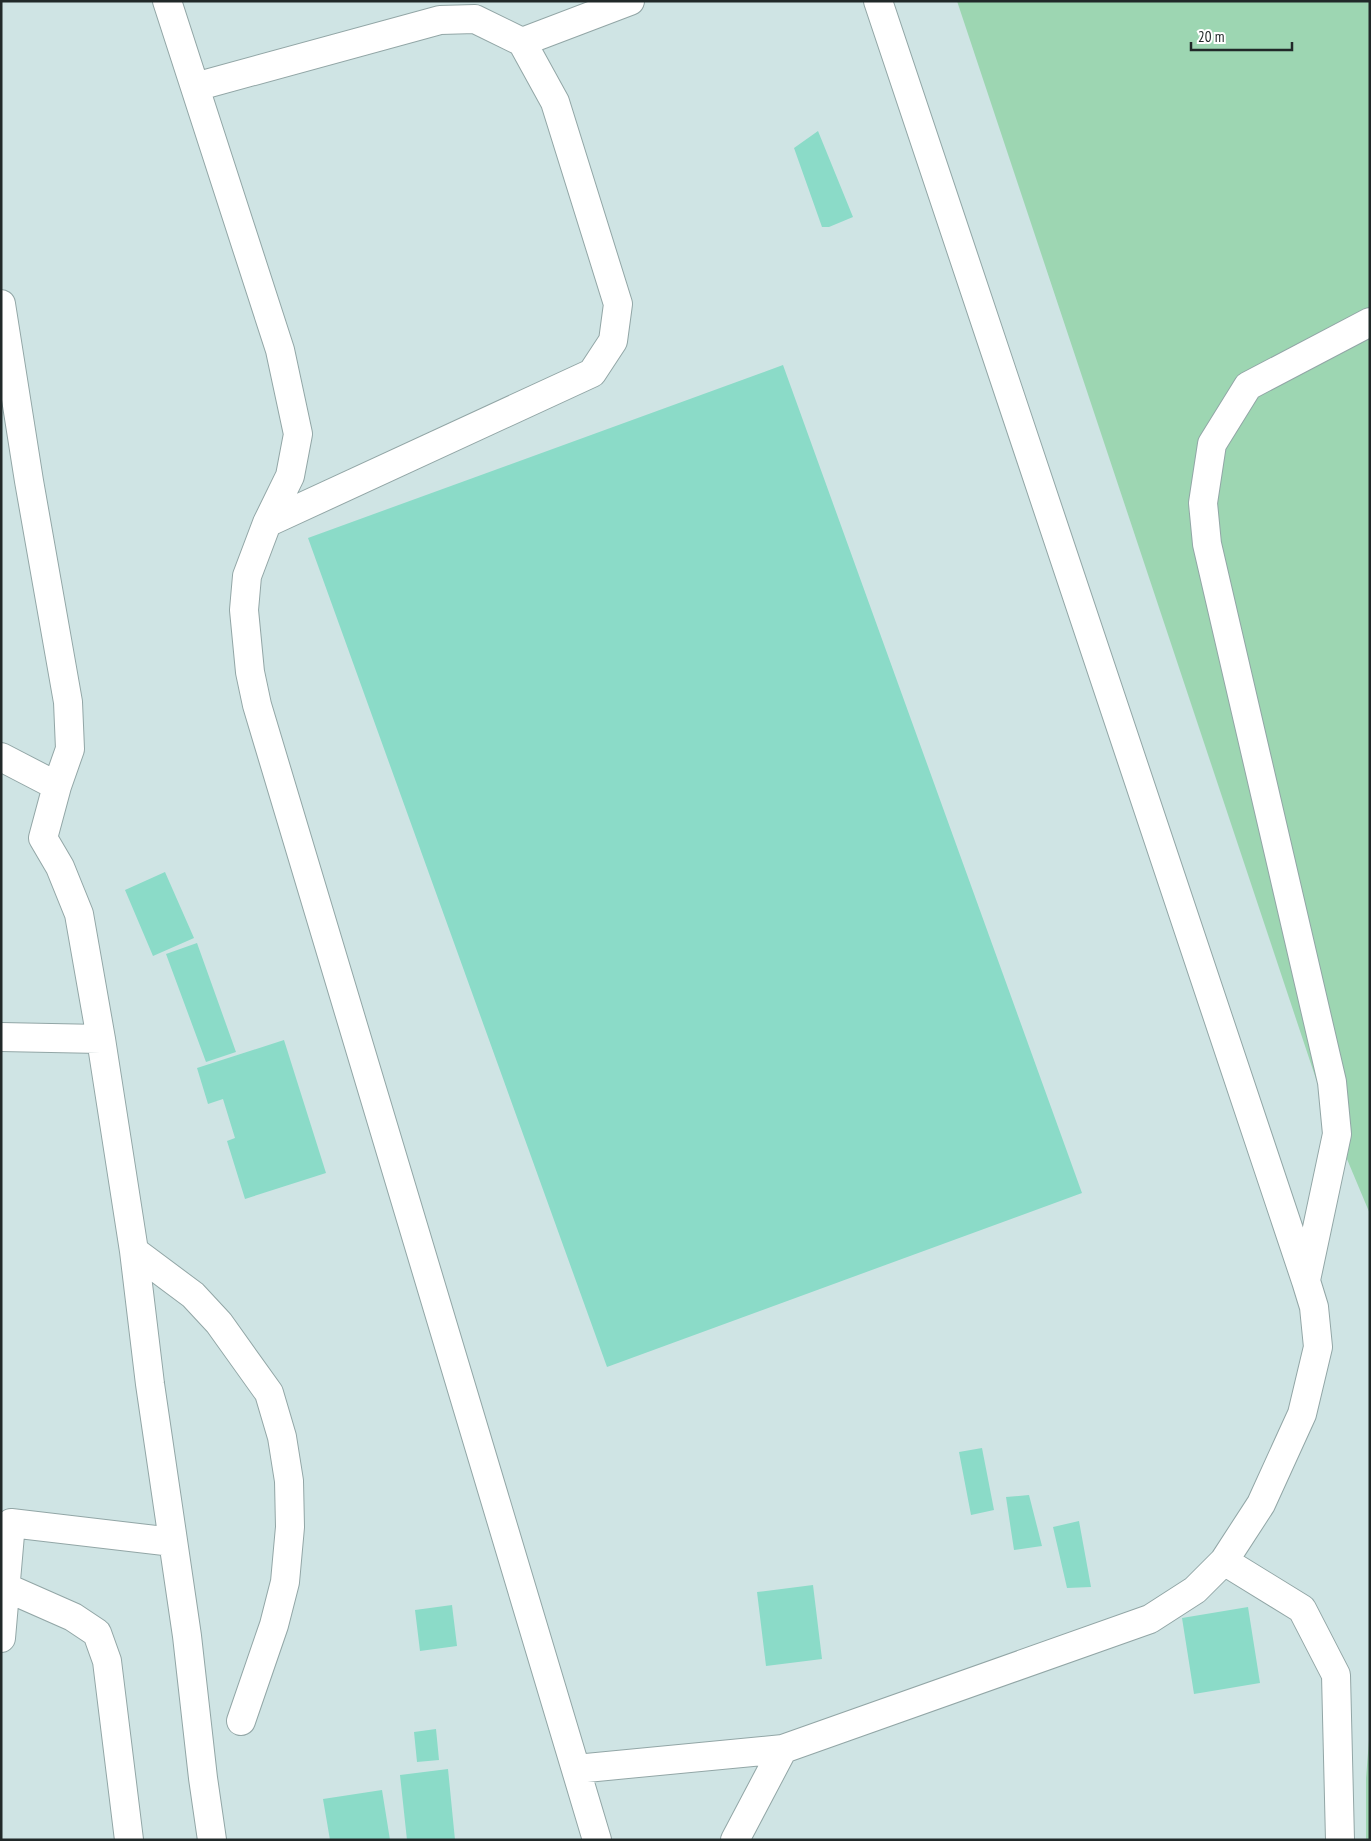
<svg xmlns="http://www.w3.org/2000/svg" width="1371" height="1841" font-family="'PT Sans Narrow',sans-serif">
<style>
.green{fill:#9dd6b2}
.building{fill:#8bdbc8}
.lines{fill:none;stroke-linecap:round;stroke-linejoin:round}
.minor-casing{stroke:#92a6a6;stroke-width:30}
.minor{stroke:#fff;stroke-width:28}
</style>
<rect width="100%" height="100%" fill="#cfe4e4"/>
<path class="green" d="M957,1h413v1213l-44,-105z
M1370,1728v112h-4v-62z"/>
<path class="building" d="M818,131l35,86 -24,10h-7l-28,-79z
M783,365l299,828 -475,174 -299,-829z
M165,872l29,66 -41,18 -28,-66z
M197,943l39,109 -30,10 -40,-108z
M284,1040l42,133 -81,26 -18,-58 8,-3 -12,-39 -15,5 -11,-36z
M982,1448l12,62 -23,5 -12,-63z
M1029,1495l13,51 -28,4 -8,-53z
M1079,1521l12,66 -24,1 -14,-61z
M813,1585l9,74 -56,7 -9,-74z
M452,1605l5,41 -37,5 -5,-41z
M1248,1607l12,76 -66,11 -12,-76z
M436,1729l3,31 -22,2 -3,-30z
M448,1769l7,71h-48l-7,-65z
M382,1790l8,50h-60l-7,-41z"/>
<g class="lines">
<defs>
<path id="minor" d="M167,1l113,349 18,84 -8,42 -23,47 -20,53 -3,34 6,62 7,33 340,1135
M522,42l108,-41
M195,87l245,-67 35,-1 47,23 33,60 63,202 -5,37 -21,32 -325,150
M1,304l28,177 39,221 2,47 -13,37
M1,757l56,29 -14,52 17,29 19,47 22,125 33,212 16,133 37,252 16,142 9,62
M1,1037l100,2
M134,1251l59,44 26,28 50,70 13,44 7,44 1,46 -5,55 -11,43 -33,96
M1306,1280l31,-146 -5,-52 -125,-538 -4,-41 9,-59 36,-58 122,-64
M1224,1561l78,48 34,66 4,165
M5,1587l68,30 24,16 10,28 22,179
M1,1638l10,-115 162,19
M576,1769l207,-20 367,-130 45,-29 29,-29 37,-57 41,-90 16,-67 -4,-40 -8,-26 -428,-1280
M735,1840l48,-91"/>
</defs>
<use href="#minor" class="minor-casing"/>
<use href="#minor" class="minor"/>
</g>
<rect width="1371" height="1841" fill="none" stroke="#212929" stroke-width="5"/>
<path d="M1191 42v8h101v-8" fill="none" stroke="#212929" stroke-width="2.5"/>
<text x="1198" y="42" font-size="15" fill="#212929" stroke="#ffffff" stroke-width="4" paint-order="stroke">20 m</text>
</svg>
